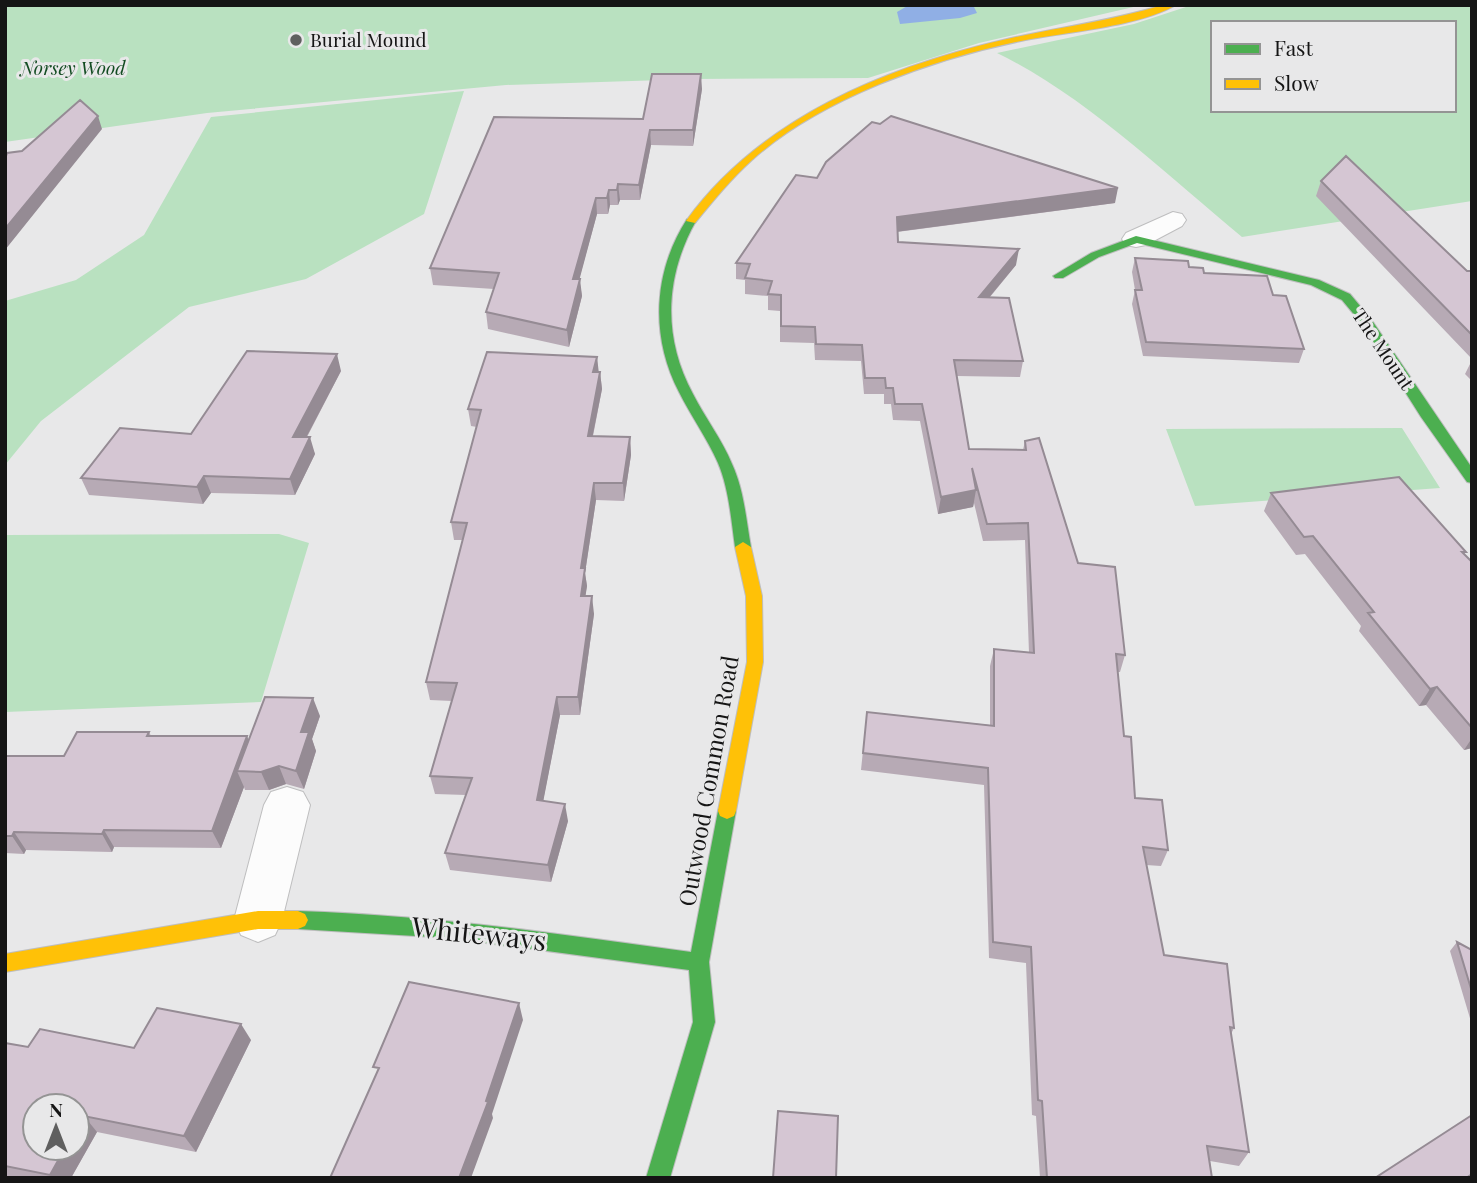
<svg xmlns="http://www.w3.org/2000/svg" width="1477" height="1183" font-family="'Playfair Display',serif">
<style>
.green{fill:#b9e1c0;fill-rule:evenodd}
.water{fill:#90afe5}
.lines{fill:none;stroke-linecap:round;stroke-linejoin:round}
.street-casing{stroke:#bebebf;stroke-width:2}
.fast-casing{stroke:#bebebf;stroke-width:2}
.slow-casing{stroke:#bebebf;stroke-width:2}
.street{fill:#fcfcfc;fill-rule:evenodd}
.fast{fill:#4caf50;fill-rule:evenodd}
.slow{fill:#ffc107;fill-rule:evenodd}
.wall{fill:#b7aab5}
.shaded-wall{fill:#958b94}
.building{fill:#d5c6d3;stroke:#958b94;stroke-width:2}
.poi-dot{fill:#5f5f5f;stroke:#e8e8e9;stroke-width:2.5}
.labels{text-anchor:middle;stroke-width:6;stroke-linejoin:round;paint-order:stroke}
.far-poi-label{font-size:19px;fill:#151515;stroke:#e8e8e9;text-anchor:start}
.far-park-label{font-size:19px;font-style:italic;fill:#134c22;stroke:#e8e8e9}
.far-street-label{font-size:19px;fill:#151515;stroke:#e8e8e9}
.street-label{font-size:23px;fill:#151515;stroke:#e8e8e9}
.near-street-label{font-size:28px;fill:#151515;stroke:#e8e8e9}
</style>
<rect width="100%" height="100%" fill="#e8e8e9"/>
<path class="green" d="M5,5h1137l-163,38 -111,35 -174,1 -188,6 -299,28 -202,29z
M1192,5h280v196l-230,36c-75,-62 -158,-142 -245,-184l137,-29zM1213,23h241v87h-241z
M464,91l-40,123 -118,65 -117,28 -148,114 -36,44v-164l71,-21 68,-45 67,-118z
M1402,428l38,60 -245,18 -29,-77z
M279,534l30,9 -48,159 -256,10v-177z"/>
<path class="water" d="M909,5h59l6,2 3,6 -17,5 -60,6 -3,-12z"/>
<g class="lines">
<defs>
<path id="street" d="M1173,212l9,2 4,6 -4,6 -36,19 -10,2 -10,-2 -4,-6 4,-6z
M287,787l16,5 7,13 -28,115 -7,15 -17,7 -17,-7 -7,-15 30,-115 7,-13z"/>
<path id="fast" d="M687,219l9,2c-31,55 -34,116 -3,173 12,24 29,45 39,70 12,26 14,55 19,83l-8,5 -8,-5c-4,-28 -6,-58 -17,-84 -11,-25 -27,-47 -39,-71 -29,-56 -26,-120 8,-173z
M1136,236l183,44 31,14 21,25 101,149v15l-5,-1 -46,-65 -59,-93 -20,-24 -31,-15 -174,-42 -38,14 -36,21h-8l-2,-2 38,-23z
M727,803l7,3 2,5 -27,151 6,60 -45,156h-24l47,-156 -4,-52 -240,-32 -151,-9 -7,-3 -3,-6 3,-6 7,-3c132,4 262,23 393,41l27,-141 2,-5z"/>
<path id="slow" d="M1163,5h13c-38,22 -111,27 -155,36 -88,18 -201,58 -269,119 -22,20 -39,41 -57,63l-9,-2c75,-103 199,-154 321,-182 52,-12 104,-18 156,-34z
M743,542l8,5 11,49 1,66 -27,149 -2,5 -7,3 -7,-3 -2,-5 29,-149 -1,-66 -11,-49z
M258,911h40l7,3 3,6 -3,6 -7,3h-40l-253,43v-18z"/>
</defs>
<use href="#street" class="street-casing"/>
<use href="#fast" class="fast-casing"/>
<use href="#slow" class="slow-casing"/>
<use href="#street" class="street"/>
<use href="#fast" class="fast"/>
<use href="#slow" class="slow"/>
</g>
<path class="wall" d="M702,89l-9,57 -42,-1 -11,55h-20l-2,5h-8l-2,9h-11l-18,65 3,17 -13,51 -81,-18 -2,-17 8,-23 -61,-4 -3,-17 213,-149z
M817,178l298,25 -218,29 1,10 118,23 -26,32 33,64 -3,16 -63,-1 12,73 54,1 2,-9 53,122 47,92 -5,17h-3l7,64 11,62 33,52 -7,16 -15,-1 18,90 70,73 -3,6 18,118 -10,14 -29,-5 2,17h-172l-4,-62 -4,-1 -6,-152 -37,-5 -5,-173 -123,-15 6,-58 123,13v-59l4,-17 35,4 -4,-113 -42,1 -9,-38 -1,4 -35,7 -18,-93 -27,-1 -2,-16h-7v-10h-20l-3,-33 -46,-1 -1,-17 -34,-1v-31l-12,-1v-14l-23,-2v-14l-9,-1v-16z
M1321,181l146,90h5v88l-156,-163z
M1135,258l54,9 84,28 31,54 -5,14 -156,-7 -11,-52 3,-14 -3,-18z
M597,357l1,15h2l2,17 -9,47 37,1 1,18 -7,46 -28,-1 -11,73 2,13 -2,10 9,18 -14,101h-20l-17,86 25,20 -17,61 -101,-12 -5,-17 21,-58 -31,-1 -5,-18 22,-75 -22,-1 -4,-18 37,-142h-9l-3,-18 26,-95 -6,-1 -3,-17z
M1472,360v21l-7,-7z
M341,371l-34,66 8,17 -20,41 -84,-2 -8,11 -114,-9 -8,-17z
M1271,493l195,59 -2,2 8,8v186l-8,2 -38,-45 -7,1 -60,-75 2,-5 -56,-72 -9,1 -32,-44z
M320,716l-8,23 4,12 -12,38 -18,-5 -17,6h-24l-1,-3 -23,61 -107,-1 -2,5 -86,-2 -2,4 -19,-1v-97h59l85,-24 2,4 98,4z
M1457,942l15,8v75l-22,-74z
M251,1040l-55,112 -99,-20 -26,46h-66v-135l23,4 106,1z"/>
<path class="shaded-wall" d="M701,74l1,15 -9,57v-16z
M98,116l4,13 -97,121v-21z
M650,130l1,15 -11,55 -1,-15z
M618,184l2,16 -2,5 -1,-15z
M1118,188l-3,15 -220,29 2,-15z
M609,190l1,15 -2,9 -1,-16z
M596,198l1,16 -22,82 -2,-17z
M1019,249l-3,16 -39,47 2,-15z
M580,279l2,17 -13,51 -2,-17z
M337,354l4,17 -43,82 -5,-16z
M597,357l2,17 -6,-2z
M600,372l2,17 -13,65 -1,-18z
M310,437l5,17 -20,41 -5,-16z
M630,437l1,18 -7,46 -1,-18z
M204,476l7,17 -8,11 -6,-17z
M594,483l2,17 -11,73 2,13 -4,27 -2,-17v-28z
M976,490l-3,17 -35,7 3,-17z
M592,596l2,18 -14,101 -2,-18z
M1437,687l-11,18 -7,1 11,-17z
M557,697l3,18 -20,103 -3,-18z
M313,698l7,18 -8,23 4,12 -12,38 -8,-18 5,-39z
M247,736l8,19 -18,16 7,16 -23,61 -9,-17z
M1472,738v10l-8,2z
M279,766l7,18 -17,6 -8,-18z
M565,804l3,17 -17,61 -3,-17z
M104,830l10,17 -2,5 -10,-18z
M14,832l12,18 -2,4 -12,-18z
M519,1003l4,17 -31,94 1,4 -22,60h-12z
M241,1024l10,16 -55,112 -12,-16z
M84,1116l13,16 -26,46h-19l-2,-3 15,-27h12v-20z"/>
<path class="building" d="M652,74h49l-8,56h-43l-11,55 -21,-1 -1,6h-8l-2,8h-11l-23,81h7l-13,51 -81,-18 13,-39 -69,-5 64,-151 149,2z
M80,100l18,16 -93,113v-70l2,-6 15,-2z
M891,116l227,72 -221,29 1,25 121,7 -40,48 30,1 14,63 -69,-1 15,89 57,1 -1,-9 14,-3 39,125 37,4 10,88 -9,-1 8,82 7,1 4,61 27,2 6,50 -25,-3 21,108 63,9 7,64 -4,-1 19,125 -42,-6 5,32h-165l-5,-77 -4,-1 -7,-153 -38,-5 -5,-174 -125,-15 4,-41 127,14v-77l40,4 -6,-130 -41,1 -15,-56 4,22 -35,7 -19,-93h-27l-2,-16h-7l-1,-10h-20l-3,-33 -46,-1 -1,-17 -34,-1v-31l-13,-1 4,-13 -27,-3 5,-14 -14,-1 60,-88 21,3 9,-16 46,-40 8,2z
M1346,156l121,115h5v64l-151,-154z
M1135,258l53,3 1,6 14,1 1,5 63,3 6,19 13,1 18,53 -158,-7 -11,-52h7z
M247,351l90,3 -44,83h17l-20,42 -86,-3 -7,11 -116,-9 39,-50 71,6z
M487,352l110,5 -4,15h7l-12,64 42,1 -7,46h-29l-13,85h4l-4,28h11l-14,101h-21l-20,103 28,4 -17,61 -103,-12 27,-75 -42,-2 27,-93 -31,-1 41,-159 -16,-1 30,-112 -13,-1z
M1399,477l67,75h-4l10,10v166l-35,-41 -7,2 -62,-76 6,-1 -61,-76 -9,1 -33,-44z
M265,697l48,1 -12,34h8l-13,39 -17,-5 -18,6 -24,-1z
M77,732h72l-2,4h100l-35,95 -108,-1 -2,4 -88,-2 -2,4h-7v-80h59z
M1457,942l15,8v42z
M409,982l110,21 -33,98 2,1 -29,76h-129l49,-110 -6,-1z
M157,1008l84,16 -57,112 -100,-20 -7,12v-22h-42v42h30l-15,27 -45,-9v-123l23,4 12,-18 94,19z
M778,1111l60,5 -2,62h-63z
M1472,1115v59l-6,4h-91z"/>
<circle class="poi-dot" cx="296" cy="40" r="7"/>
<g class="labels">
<g class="far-poi-label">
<text x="310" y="47">Burial Mound</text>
</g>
<g class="far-park-label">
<text x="73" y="75">Norsey Wood</text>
</g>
<g class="far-street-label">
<text transform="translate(1383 349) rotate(56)" y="7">The Mount</text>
</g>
<g class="street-label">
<text transform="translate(709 781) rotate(-80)" y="8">Outwood Common Road</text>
</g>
<g class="near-street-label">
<text transform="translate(479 934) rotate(6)" y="10">Whiteways</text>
</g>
</g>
<rect width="1477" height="1183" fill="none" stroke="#151515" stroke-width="14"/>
<rect x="1211" y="21" width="245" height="91" fill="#e8e8e9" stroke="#949494" stroke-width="2"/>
<rect x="1225" y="44" width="35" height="10" fill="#4caf50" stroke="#949494" stroke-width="2"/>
<text x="1274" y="56" font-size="21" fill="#151515">Fast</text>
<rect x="1225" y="79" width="35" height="10" fill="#ffc107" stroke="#949494" stroke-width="2"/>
<text x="1274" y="91" font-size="21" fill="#151515">Slow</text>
<g transform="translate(56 1127)"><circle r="33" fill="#e8e8e9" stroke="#949494" stroke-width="2"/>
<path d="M0-5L12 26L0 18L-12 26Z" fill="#5f5f5f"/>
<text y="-10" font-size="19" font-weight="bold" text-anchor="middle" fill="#151515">N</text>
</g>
</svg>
